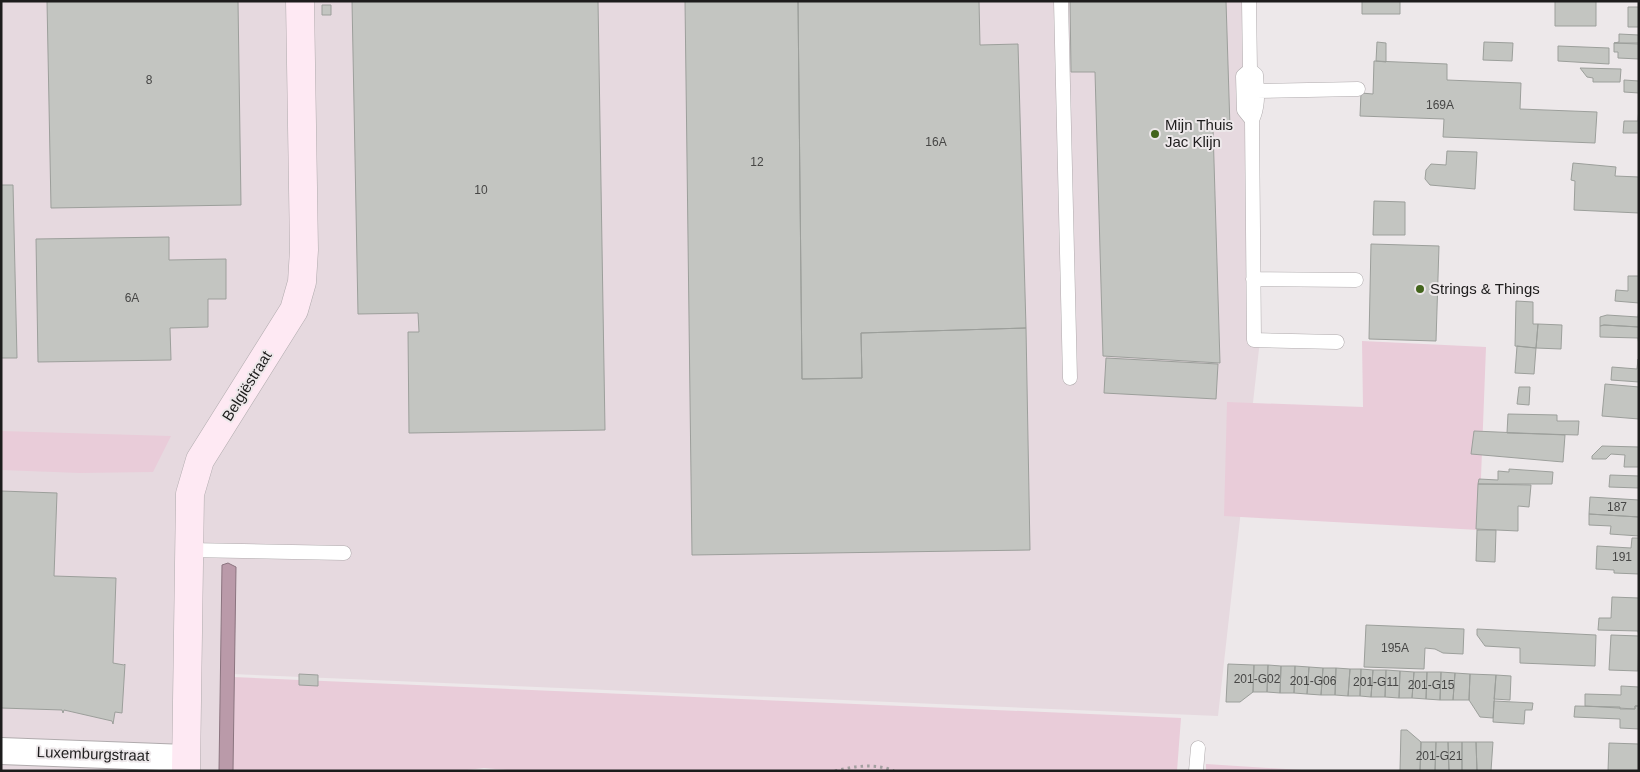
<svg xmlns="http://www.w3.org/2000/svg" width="1640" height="772" font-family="Helvetica,sans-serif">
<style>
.built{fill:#e6d9df}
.green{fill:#e9ccd9}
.water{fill:#ba9aa9;stroke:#8b747f}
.building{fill:#c3c5c1;stroke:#9c9f9b}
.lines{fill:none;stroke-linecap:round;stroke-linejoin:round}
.service-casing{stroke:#b0abad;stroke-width:15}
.minor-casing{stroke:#b0abad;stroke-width:28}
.secondary-casing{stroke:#b0abad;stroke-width:29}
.path{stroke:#a39fa0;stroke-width:3;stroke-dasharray:2.5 4;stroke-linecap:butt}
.service{stroke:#fff;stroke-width:14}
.minor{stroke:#fff;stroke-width:26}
.secondary{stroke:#fee9f3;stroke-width:28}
.poi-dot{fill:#43651c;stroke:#ede8ea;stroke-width:2}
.labels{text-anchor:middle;stroke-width:4;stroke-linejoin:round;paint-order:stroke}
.number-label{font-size:12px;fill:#464645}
.poi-label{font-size:15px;fill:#1d1c1c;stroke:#ede8ea;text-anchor:start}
.street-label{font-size:15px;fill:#1d1c1c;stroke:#ede8ea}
</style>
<rect width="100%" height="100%" fill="#ede8ea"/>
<path class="built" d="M1,1h1243l17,330 -43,385 -987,-42 -4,97h-226z"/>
<path class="green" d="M1362,341l124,6 -7,183 -255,-14 3,-114 136,5z
M1,431l170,5 -18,36 -73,1 -79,-3z
M233,677l948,41 -4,53h-658l-35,-3 -26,3h-227z
M1206,764l96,6v1h-96z"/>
<path class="water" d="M228,563l8,4 -3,204h-14l3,-206z"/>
<path class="building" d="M47,1h191l3,204 -190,3z
M352,1h246l7,429 -196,3 -1,-101h11l-1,-19 -60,1z
M685,1h113l4,378 60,-1 -1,-45 165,-5 4,222 -338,5z
M798,1h181l1,44 38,-1 8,284 -165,5 1,45 -60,1z
M1070,1h156l4,127h-17l7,235 -117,-7 -8,-284h-24z
M1362,1h38v13h-38z
M1555,1h41v25h-41z
M322,5h9v10h-9z
M1628,7h11v20h-11z
M1619,34l20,1v8h-25l5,-1z
M1377,42l9,1v19l-10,-1z
M1484,42l29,1 -1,18 -29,-1z
M1614,43l25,1v15l-21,-1v-6h-4z
M1558,46l51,2v16l-51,-3z
M1374,61l73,3v16l74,3 -1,26 77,3 -2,31 -152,-6 1,-18 -84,-3 1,-23 12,1z
M1580,68l41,1 -1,13h-27v-4l-6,-1z
M1624,80l15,1v12l-15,-1z
M1639,106v27h-16l1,-12h14z
M1447,151l30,1 -2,37 -45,-4 -5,-6 1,-9 5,-6 15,1z
M1573,163l43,4 -1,9 24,1v36l-65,-3 1,-29 -4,-1z
M1,185h12l4,173h-16z
M1374,201l31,1v33h-32z
M169,237v23l57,-1v40h-18v28l-38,1 1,32 -133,2 -2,-123z
M1371,244l68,2 -3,95 -67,-2z
M1628,276h11v27l-24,-2 1,-11 12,1z
M1516,301l17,1v22h5l-2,24 -21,-2z
M1639,309v18l-35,-2 -4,1v-9l7,-2 31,2z
M1538,324l24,1 -1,24 -25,-1z
M1604,325l35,2v19l-1,-8 -38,-1v-11z
M1517,346l19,2 -2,26 -19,-1z
M1106,358l112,6 -2,35 -112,-6z
M1638,359l1,23 -28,-2 1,-13 25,2z
M1605,384l34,3v32l-37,-3z
M1519,387h11l-1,18 -12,-1z
M1508,414l49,1v6h22l-1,14 -71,-2z
M1474,431l91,4 -2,27 -92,-8z
M1602,446l37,1v20h-15l1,-12 -14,-1 -5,5h-14v-3z
M1509,469l44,3 -1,12h-74l1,-5 19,1v-9l11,1z
M1610,475l29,1v12l-30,-1z
M1478,484l53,1 -2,22 -11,-1v25l-42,-2z
M1,491l56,2 -3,83 62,2 -3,85 11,2 1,-1 -3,49 -7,-1 -2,12 -1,-3 -48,-11 -1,3 -1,-3 -61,-2z
M1590,497l49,3v17l-50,-3z
M1589,514l50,3v19l-29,-2 1,-8 -22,-1z
M1477,530h19l-1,32 -19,-1z
M1632,538h7v36l-25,-1v-3l-18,-1 1,-23 34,2z
M1612,597l27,1v38l-1,-5 -40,-1 1,-12h12z
M1366,625l98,4 -1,25 -20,-1 -8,-4 -10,-1 -1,21 -60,-2z
M1477,629l119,6 -1,31 -75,-3v-15l-35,-2 -8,-11z
M1611,635l28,1 -1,35 -29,-1z
M1228,664l26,1 -1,27 -13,10h-14z
M1254,665h14l-1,27h-14z
M1268,665l13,1 -1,27 -13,-1z
M1281,666h14l-1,27h-14z
M1295,666l14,1 -2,27 -13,-1z
M1309,667l14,1 -2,27 -14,-1z
M1323,668h13l-1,27h-14z
M1336,668l14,1 -2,27 -13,-1z
M1350,669h11l-1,27h-12z
M1361,669l12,1 -2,27 -11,-1z
M1373,670h13l-1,27h-14z
M1386,670l14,1 -1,27 -14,-1z
M1400,671l14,1 -2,26h-13z
M1414,672h13l-1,27 -14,-1z
M1427,672h14l-1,28 -14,-1z
M1441,672l14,1 -2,27h-13z
M1455,673l15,1 -1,26h-16z
M299,674l19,1v11l-19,-1z
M1470,674l26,1 -3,43 -13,-1 -11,-17z
M1496,675l15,1 -1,24 -16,-1z
M1621,686l18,1v19h-4v3l-50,-3v-12l36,1z
M1494,701l39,2 -1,7h-7l-1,14 -31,-2z
M1575,706l45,1v2h15v-3h4v23l-19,-1v-9l-46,-2z
M1401,730h6l14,12 -1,29h-20z
M1421,742h15l-1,29h-15z
M1436,742h12l1,29h-14z
M1448,742h14v29h-13z
M1462,742h14l1,29h-15z
M1476,742h17l-2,29h-14z
M1609,743l30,1v27h-31z"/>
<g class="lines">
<defs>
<path id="service" d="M1061,1l9,377
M1249,1l1,69 -7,6 1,34 8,10
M1250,70l6,5c1,17 3,30 -4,45l2,220 83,2
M1257,91l101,-2
M1253,279l103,1
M189,550l155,3
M1196,771l2,-23"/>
<path id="minor" d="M1,751l185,7"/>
<path id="secondary" d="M186,771l4,-277 10,-34 94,-150 8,-28 2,-32 -4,-249"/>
</defs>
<use href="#service" class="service-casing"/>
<use href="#minor" class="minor-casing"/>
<use href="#secondary" class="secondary-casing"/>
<path class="path" d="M835,771c19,-5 41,-8 59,0"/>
<use href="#service" class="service"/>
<use href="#minor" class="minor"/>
<use href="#secondary" class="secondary"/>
</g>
<g class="poi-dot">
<circle cx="1155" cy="134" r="5"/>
<circle cx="1420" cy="289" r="5"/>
</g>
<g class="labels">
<g class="number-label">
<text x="149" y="84">8</text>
<text x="1440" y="109">169A</text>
<text x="936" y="146">16A</text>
<text x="757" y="166">12</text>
<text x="481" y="194">10</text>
<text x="132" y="302">6A</text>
<text x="1617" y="511">187</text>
<text x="1622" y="561">191</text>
<text x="1395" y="652">195A</text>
<text x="1257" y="683">201-G02</text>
<text x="1313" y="685">201-G06</text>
<text x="1376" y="686">201-G11</text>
<text x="1431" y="689">201-G15</text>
<text x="1439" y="760">201-G21</text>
</g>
<g class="poi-label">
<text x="1165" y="130">Mijn Thuis<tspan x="1165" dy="17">Jac Klijn</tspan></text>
<text x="1430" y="294">Strings &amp; Things</text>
</g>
<g class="street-label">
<text transform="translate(247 386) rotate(-58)" y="5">Belgiëstraat</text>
<text transform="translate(93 754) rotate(2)" y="5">Luxemburgstraat</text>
</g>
</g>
<rect width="1640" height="772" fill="none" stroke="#1d1c1c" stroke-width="5"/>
</svg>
